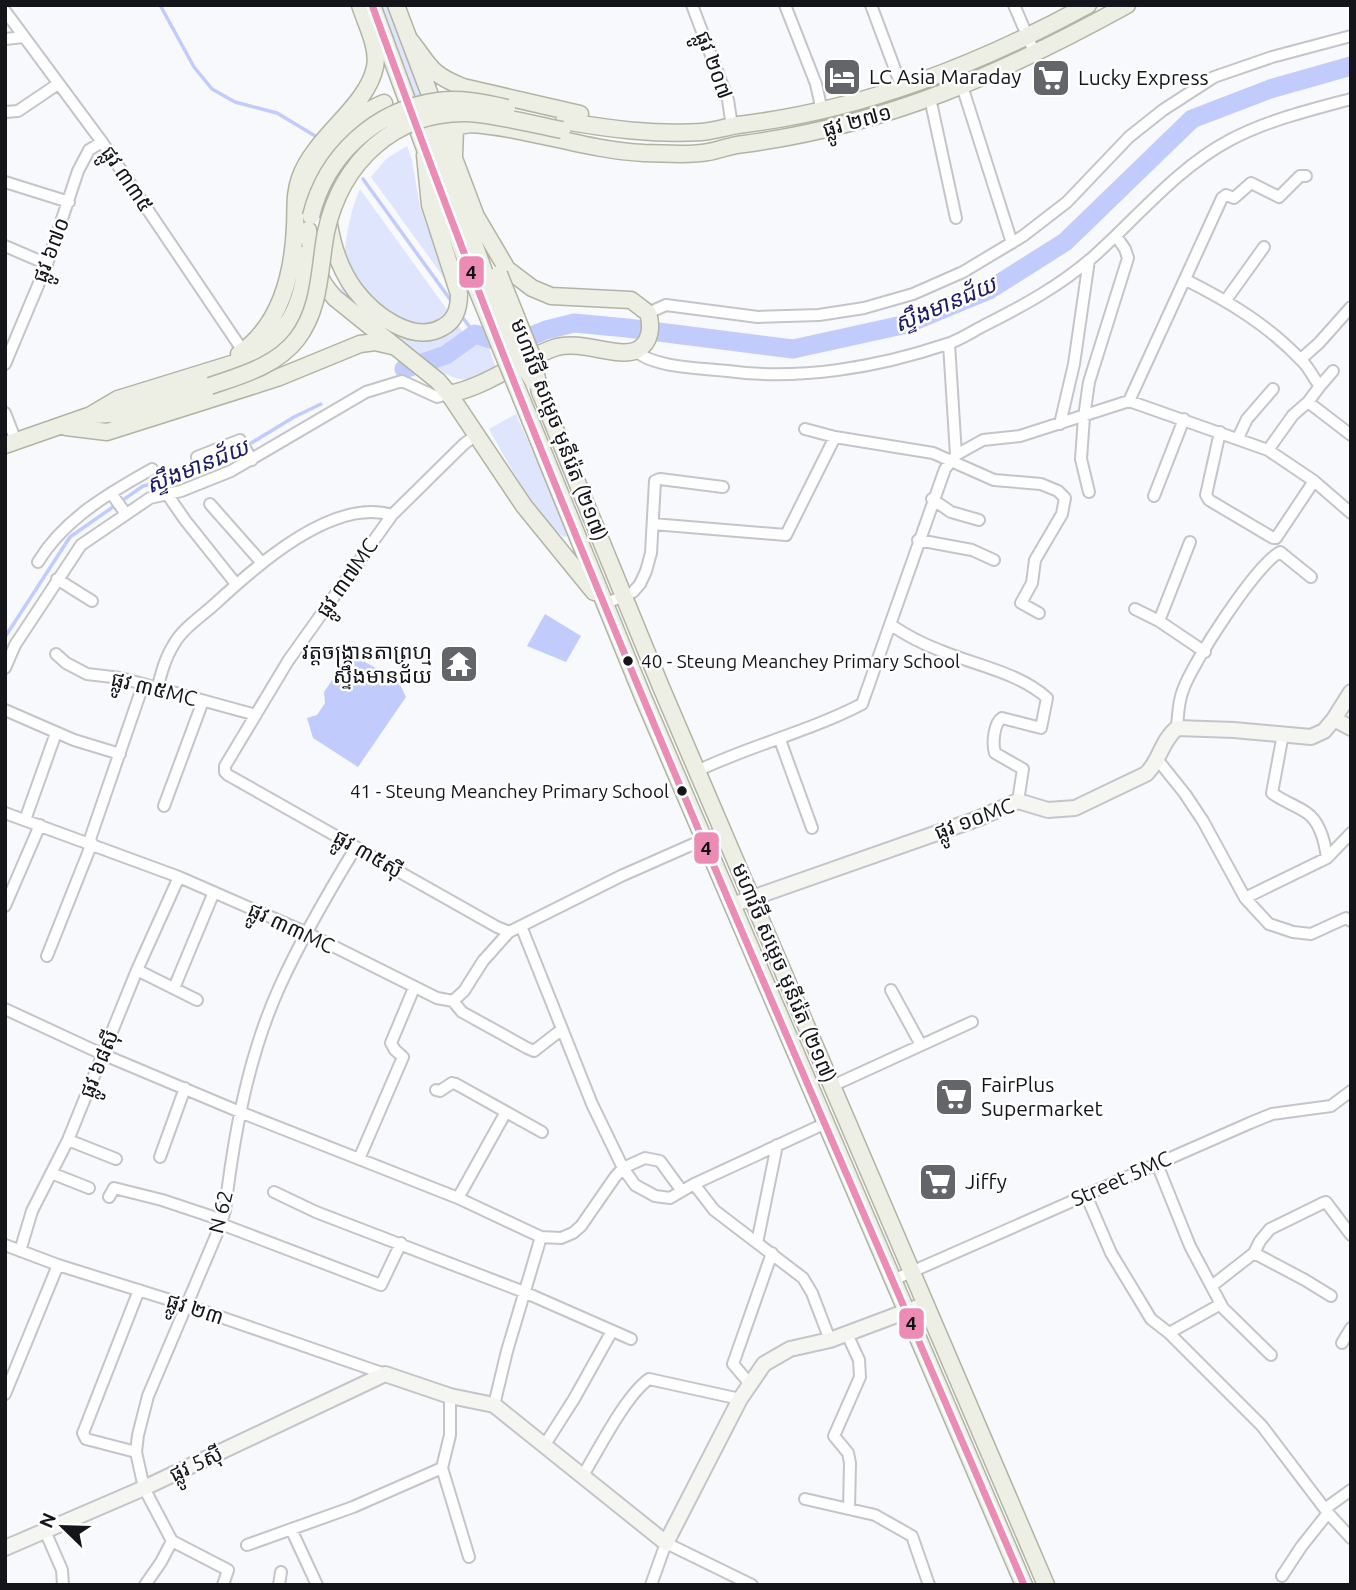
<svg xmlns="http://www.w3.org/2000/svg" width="1356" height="1590" font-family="Ubuntu,'Noto Sans Khmer',sans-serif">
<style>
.green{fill:#dfe5fc}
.water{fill:#c2ccfc}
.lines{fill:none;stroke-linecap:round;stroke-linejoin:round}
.stream{stroke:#c2ccfc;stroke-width:3.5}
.river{stroke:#c2ccfc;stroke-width:19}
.street-casing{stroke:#c4c5c9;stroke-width:14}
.secondary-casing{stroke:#c4c5c9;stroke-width:18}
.primary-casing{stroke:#b1b4a3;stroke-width:19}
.street{stroke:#fefeff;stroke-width:10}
.secondary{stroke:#f5f6f2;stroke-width:14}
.primary{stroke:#edeee4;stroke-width:16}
.primary-bridge-casing{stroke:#b1b4a3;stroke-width:19;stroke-linecap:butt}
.primary-bridge{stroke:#edeee4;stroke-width:16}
.bus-1-casing{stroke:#fff;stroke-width:12}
.bus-1{stroke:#ec8cb5;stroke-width:7}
.bus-dot{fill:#14151a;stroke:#fff;stroke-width:2.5}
.labels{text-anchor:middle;stroke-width:5;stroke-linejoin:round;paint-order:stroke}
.bus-label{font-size:19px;fill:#14151a;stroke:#fff;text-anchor:start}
.street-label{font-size:21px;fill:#14151a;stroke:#fff}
.poi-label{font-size:21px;fill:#14151a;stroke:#fff;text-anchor:start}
.water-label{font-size:23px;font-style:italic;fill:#1d1c67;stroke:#fff}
.line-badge{stroke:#fff;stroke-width:2.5}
.pale-badge-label{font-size:19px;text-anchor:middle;font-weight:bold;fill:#111}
</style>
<rect width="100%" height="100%" fill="#f7f9fc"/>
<path class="green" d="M379,5h10l38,95 -14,-5z
M407,146l5,14 8,47 27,75 -76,-105 15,-18z
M360,189l106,147 -26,16 -16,6 -75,-58 -8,-10c3,-35 5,-69 19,-101z
M477,342l11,3 8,23c-29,14 -33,17 -62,-1l15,-5z
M516,414l53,121 -4,2c-22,-8 -63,-85 -76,-108z"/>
<path class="water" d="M545,614l36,22 -15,26 -39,-16z
M350,654l48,26 8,17 -48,70 -45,-29 -6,-20 10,-3 8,-12 -1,-11z"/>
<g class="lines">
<path class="stream" d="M160,5l34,62 18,22 23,13 42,11 40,24
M363,179l89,123
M460,314l15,20
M5,637l65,-100 73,-51 36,-9 46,-18 69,-42 27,-13"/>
<path class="river" d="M404,369l42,-14 29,-21 34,11 37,-15 28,-7 53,5 166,21 114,-25 82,-34 76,-48 127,-123 78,-30 81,-23"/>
<defs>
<path id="street" d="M692,5l36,95 4,26
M785,5l31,79 6,27
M871,5l31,83
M1014,5l21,49
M5,11l97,131 141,209
M5,39l19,-2
M962,86l50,157
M930,98l26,120
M5,112l13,-1 40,-27
M5,182l64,20
M5,246l42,18
M1186,280c42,21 82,45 115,80 8,7 12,18 19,26l-12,16 -15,13 -25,35
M1226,300l38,-53
M648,313l18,-8 92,12 61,-2 45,-7 49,-14 50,-22 60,-36 44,-34 62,-65 34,-27 51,-33 58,-20 79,-21
M949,344l7,111
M636,351c18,17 66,17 92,20 71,10 151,-4 219,-27 13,-4 26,-13 38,-19 38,-19 76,-40 108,-68 44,-39 84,-89 137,-117 38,-20 80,-30 121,-41
M1301,359l18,-16 32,-36
M5,364l42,-100 31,-93 11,-21 13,-8
M1320,386l13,-15
M1129,401l93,-203 4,-3 8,3 17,-15 28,14 21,-21h6
M1308,402l43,33
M5,413l11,28
M1060,424l14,-60 15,-104
M805,429l30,8 98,16 61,27 47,4 17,7 7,7 -3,16 -27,46 -3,23 -11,20 18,10
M1220,432l-14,63 3,5 64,38h3l38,-57
M476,435l-12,9 -72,71 -104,146 -63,105v6l3,3 269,152 12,5
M1238,438l9,-19 26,-30
M197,457l43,-17 12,20
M1089,492l-8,-33 3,-42 5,-35 39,-124 -3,-9 -9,-13
M111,493l15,21
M167,494l18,26 51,64
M1154,496l30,-77
M932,499l19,13 28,8
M210,504l52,59
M653,524l133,11 49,-98
M918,540l54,10 22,10
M38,562c26,-43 71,-69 114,-93
M57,579l35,22
M604,604l29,-12 7,-8 6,-13 5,-18 4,-72 5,-2 63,8
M1135,609l24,12 46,31
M1159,621l31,-79
M891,625c15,10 32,19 48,25 35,15 79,22 108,48l-6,30 -39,-10c-8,5 -10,25 -7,35l28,16 -5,32
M56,654l10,9 21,11 34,4 135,37
M5,668l10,-23 66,-100 69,-47 31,-7 50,-20 135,-79 36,-11 35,16 12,-3
M157,690c4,-16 8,-32 17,-46 9,-16 28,-28 42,-41 40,-37 117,-106 176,-88
M5,710l69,30 46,14
M1177,728c1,-12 1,-26 6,-38 10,-28 72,-124 97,-138l31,25
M1283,734l-11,59c10,8 24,12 35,20 13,9 18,30 20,45
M780,740l32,88
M1157,759l28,35 18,27 42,77 24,26 24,8 18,2 35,-16 5,3
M697,771c54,-26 111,-39 165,-67l83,-235 11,-14 27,-15 37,-4 109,-35 139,49 46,31 37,32
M164,806l39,-105
M5,813l174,64 126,55 132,66 16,3 9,11 65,36 7,3 27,-21
M25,820l31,-87
M89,842l54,-157
M1245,898l82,-40 24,-25
M5,906l35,-81
M521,926l71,178 31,64 12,17 20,11 15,2 24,-14 132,-61
M47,956l45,-113
M137,970l60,30
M174,988l40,-96
M891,990l30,55
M453,1001l11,-10 19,-30 26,-29 112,-56 102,-45
M5,1009l97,45 138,58 218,86 83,39 20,1 12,-5 8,-7 34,-49 8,-9 22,-10 15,3 22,30
M832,1086l140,-64
M436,1090l4,1 12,-8 4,1 86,48
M68,1140l48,19
M160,1157l25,-69
M359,1159l44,-102 -8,-7 -4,-7 23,-55
M1157,1164l33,82 33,62 48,47
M51,1173l38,15
M694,1184l20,26 89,68 9,15 18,47
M274,1192l42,20 208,80 107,47
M1086,1195l25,58 40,66 18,14 93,93 66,87 23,25
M109,1197l5,-9 48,12 60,20
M458,1198l48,-86
M221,1224l160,61 20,-42
M757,1243l20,-98
M5,1245l53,20 128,40 199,69
M20,1251l12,-40 36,-71 69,-170 42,-93
M1254,1253l51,27 26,16
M893,1280l357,-157 22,-9 59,-8 20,-15
M1213,1285l41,-32 6,-12 10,-12 53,-26 3,-1 25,33
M1169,1333l52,-29
M847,1334l12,26 1,17 -26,59 14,17 2,10 -1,46
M1342,1343l9,-15
M750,1384l-17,-20 39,-111
M5,1394l53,-129
M494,1405l13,-54 34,-114
M544,1446l30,-47 38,-68
M136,1452l-50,-13 -3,-6 56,-143
M442,1468l27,89
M582,1477c16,-26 43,-81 67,-98l91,20
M805,1499l70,16 37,21 17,49
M1326,1508l25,-18
M291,1529l26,56
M45,1531l17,39 1,15
M247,1545l106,-38 89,-39 8,-33v-39
M1282,1576l19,-29 27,-34
M145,1585l16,-23 11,-21
M223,1585l5,-15 -56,-29 -28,-53 -8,-36 2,-17 10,-39 73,-172 4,-14c9,-76 23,-153 54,-222 22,-49 49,-95 77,-141
M279,1585l2,-13
M651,1585l15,-42 86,42"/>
<path id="secondary" d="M1334,719l17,-27
M732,905l245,-86 41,-18 30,9 27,-2 71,-34c14,-13 15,-33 31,-46l57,2 77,7 13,-6 10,-12 17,9
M5,1548l139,-60 241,-114 65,22 44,9 172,138 74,-144 24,-35 26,-15 40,-9 96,-36"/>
<path id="primary" d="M372,5l103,280
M396,5l84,222
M409,39c22,27 19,34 54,48l117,27
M564,121c46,8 91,14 138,11 12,-1 24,-5 36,-7 125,-15 240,-60 350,-120
M432,131l55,148
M454,156l1,-27 4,-3 12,-2c58,4 114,26 173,29 20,0 44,3 64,-1 12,-2 23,-7 36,-8 142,-19 258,-70 383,-139
M303,201c12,-39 42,-82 81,-98
M329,224c4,24 11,46 26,66 18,24 58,55 88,37 13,-7 16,-19 16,-33l-29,-89 -5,-50
M308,230c5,30 6,45 27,68l103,83 11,13 75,112 70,86
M239,354c42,-29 54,-80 56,-128 1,-17 -1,-32 5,-48 14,-41 67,-71 75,-111 4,-19 -9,-43 -15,-62
M540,392l121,295 385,898
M449,394c40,-8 70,-35 108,-47 26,-7 61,12 80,3 14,-7 15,-24 11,-37l-17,-13 -80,-4 -19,-8 -25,-19 -30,-51
M522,400l121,297 381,888
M94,415l29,-2 87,-27
M66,427l41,5 170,-54 83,-34 15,-2 17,4
M5,445l86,-30 27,-16 120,-37c50,-22 66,-56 69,-109"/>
</defs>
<use href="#street" class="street-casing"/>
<use href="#secondary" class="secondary-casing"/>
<use href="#primary" class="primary-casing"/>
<use href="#street" class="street"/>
<use href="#secondary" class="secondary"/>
<use href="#primary" class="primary"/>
<defs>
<path id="primary-bridge" d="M311,216c15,-61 64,-106 127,-115 23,-3 47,2 69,7
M499,274l33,82 8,36
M487,279l34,81 12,21
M475,285l47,115
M210,386c32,-11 66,-20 87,-47 24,-31 22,-70 29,-107 15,-69 68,-121 142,-119 31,2 63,11 94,17"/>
</defs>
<use href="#primary-bridge" class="primary-bridge-casing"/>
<use href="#primary-bridge" class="primary-bridge"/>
<defs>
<path id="bus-1" d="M372,5c49,135 99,269 152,402 158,396 332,786 500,1178"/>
</defs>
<use href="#bus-1" class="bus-1-casing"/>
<use href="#bus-1" class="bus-1"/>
</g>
<defs>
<symbol id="hotel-square" viewBox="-11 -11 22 22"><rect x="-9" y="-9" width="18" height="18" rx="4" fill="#636569" stroke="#fff"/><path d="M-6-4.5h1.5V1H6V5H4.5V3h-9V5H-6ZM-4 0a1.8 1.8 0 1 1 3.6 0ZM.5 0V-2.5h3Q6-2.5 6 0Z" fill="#fff"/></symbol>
<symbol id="supermarket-square" viewBox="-11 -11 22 22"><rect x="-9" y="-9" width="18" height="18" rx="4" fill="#636569" stroke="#fff"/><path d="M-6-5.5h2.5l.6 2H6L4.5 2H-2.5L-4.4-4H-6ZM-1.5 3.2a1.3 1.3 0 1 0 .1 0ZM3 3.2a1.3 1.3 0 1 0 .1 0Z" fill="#fff"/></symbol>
<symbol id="temple-square" viewBox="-11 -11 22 22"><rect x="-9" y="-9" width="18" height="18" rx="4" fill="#636569" stroke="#fff"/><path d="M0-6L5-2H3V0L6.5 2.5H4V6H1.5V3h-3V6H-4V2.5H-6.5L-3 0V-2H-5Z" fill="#fff"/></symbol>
</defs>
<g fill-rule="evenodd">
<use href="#hotel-square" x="820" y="55" width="44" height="44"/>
<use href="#supermarket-square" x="1029" y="56" width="44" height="44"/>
<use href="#temple-square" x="437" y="642" width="44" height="44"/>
<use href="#supermarket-square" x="932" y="1075" width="44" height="44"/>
<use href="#supermarket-square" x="916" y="1160" width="44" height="44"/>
</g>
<g class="bus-dot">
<circle cx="628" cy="661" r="6"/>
<circle cx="682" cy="791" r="6"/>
</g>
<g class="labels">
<g class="bus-label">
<text x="641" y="668">40 - Steung Meanchey Primary School</text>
<text x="669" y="798" text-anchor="end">41 - Steung Meanchey Primary School</text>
</g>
<g class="street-label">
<text transform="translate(714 65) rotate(70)" y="7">ផ្លូវ ២០៧</text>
<text transform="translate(857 121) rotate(-15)" y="7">ផ្លូវ ២៧១</text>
<text transform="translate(127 179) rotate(56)" y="7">ផ្លូវ ៣៣៥</text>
<text transform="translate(51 250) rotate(-69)" y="7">ផ្លូវ ៦៧០</text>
<text transform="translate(559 430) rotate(69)" y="7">មហាវិថី សម្តេច មុនីរ៉េត (២១៧)</text>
<text transform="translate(347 578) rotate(-55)" y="7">ផ្លូវ ៣៧MC</text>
<text transform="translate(154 689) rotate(14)" y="7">ផ្លូវ ៣៥MC</text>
<text transform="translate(974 819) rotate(-20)" y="7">ផ្លូវ ១០MC</text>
<text transform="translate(368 854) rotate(30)" y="7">ផ្លូវ ៣៥ស៊ី</text>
<text transform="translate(291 928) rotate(25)" y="7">ផ្លូវ ៣៣MC</text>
<text transform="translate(784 973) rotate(67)" y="7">មហាវិថី សម្តេច មុនីរ៉េត (២១៧)</text>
<text transform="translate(99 1064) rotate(-68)" y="7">ផ្លូវ ៦៨ស៊ី</text>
<text transform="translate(1121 1179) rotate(-24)" y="7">Street 5MC</text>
<text transform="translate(221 1212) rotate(-76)" y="7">N 62</text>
<text transform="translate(195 1309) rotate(18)" y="7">ផ្លូវ ២៣</text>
<text transform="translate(196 1464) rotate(-25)" y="7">ផ្លូវ 5ស៊ី</text>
</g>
<g class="poi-label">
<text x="869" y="84">LC Asia Maraday</text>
<text x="1078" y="85">Lucky Express</text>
<text x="432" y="659" text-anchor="end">វត្តចង្ក្រានតាព្រហ្ម<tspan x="432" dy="24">ស្ទឹងមានជ័យ</tspan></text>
<text x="981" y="1092">FairPlus<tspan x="981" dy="24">Supermarket</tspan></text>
<text x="965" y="1189">Jiffy</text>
</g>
<g class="water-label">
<text transform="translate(945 304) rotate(-23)" y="8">ស្ទឹងមានជ័យ</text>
<text transform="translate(197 466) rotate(-22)" y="8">ស្ទឹងមានជ័យ</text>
</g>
</g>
<g class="line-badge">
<rect x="458" y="255" width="27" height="34" rx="7" fill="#ec8cb5"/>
<rect x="693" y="831" width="27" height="34" rx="7" fill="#ec8cb5"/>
<rect x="898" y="1307" width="27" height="33" rx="7" fill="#ec8cb5"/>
</g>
<g class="pale-badge-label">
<text x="471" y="279">4</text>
<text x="706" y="855">4</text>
<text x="911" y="1330">4</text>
</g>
<rect width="1356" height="1590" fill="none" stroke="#14151a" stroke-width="14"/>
<g transform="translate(63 1527) rotate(293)" stroke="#ffffff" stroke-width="5" paint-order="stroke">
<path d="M0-5L12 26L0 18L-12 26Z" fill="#14151a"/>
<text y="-10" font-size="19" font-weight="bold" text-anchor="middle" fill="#14151a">N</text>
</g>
</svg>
